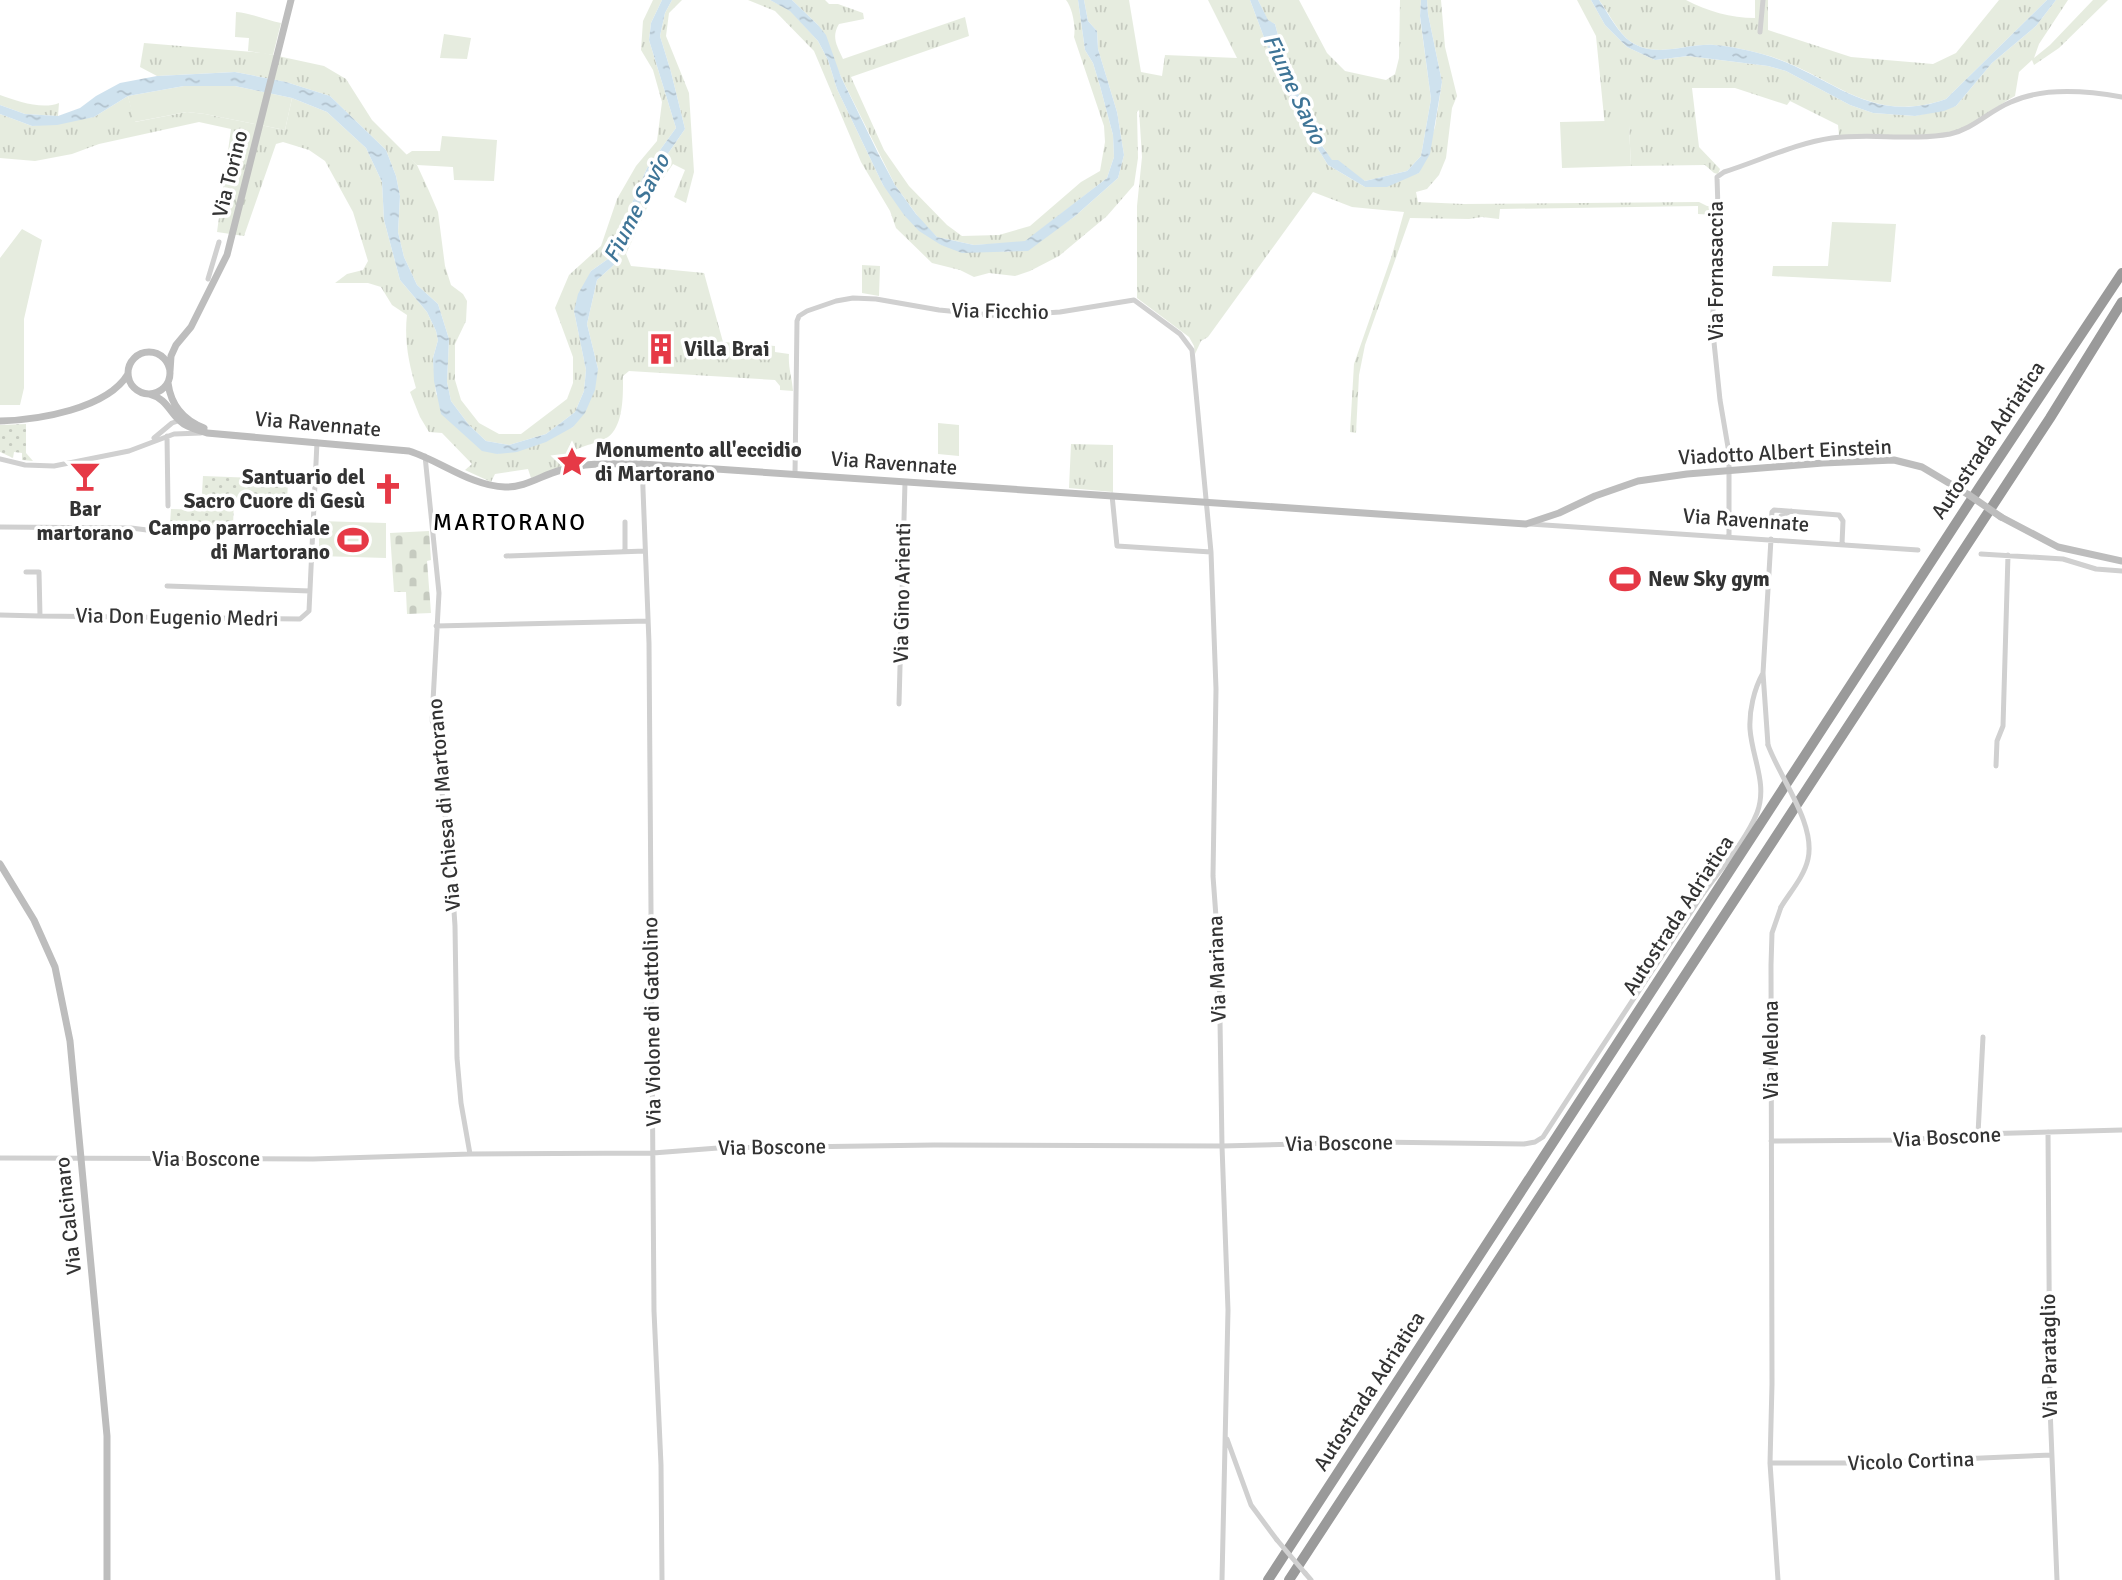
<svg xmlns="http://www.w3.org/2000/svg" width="2122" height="1580" font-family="Signika,sans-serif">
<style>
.grass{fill:url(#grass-tufts)}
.cemetery{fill:url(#cemetery-stones)}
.park{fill:url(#park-dots)}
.garden{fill:#e6ecdf}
.water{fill:url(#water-ripples)}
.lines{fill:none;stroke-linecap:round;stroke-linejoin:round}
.street{stroke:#d0d0d0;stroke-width:5}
.secondary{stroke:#bdbdbd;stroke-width:7}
.highway{stroke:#9a9a9a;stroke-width:10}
.street-bridge{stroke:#d0d0d0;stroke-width:5}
.secondary-bridge{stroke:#bdbdbd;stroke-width:7}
.labels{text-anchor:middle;stroke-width:7;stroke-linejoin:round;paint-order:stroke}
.street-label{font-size:21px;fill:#333;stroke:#fff}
.poi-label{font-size:21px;font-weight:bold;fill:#333;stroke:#fff;text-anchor:start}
.water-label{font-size:23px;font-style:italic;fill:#3f7597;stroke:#fff}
.quarter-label{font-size:24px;letter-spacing:2px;fill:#000;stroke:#fff}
</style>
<defs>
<pattern id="grass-tufts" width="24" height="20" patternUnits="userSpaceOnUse" patternTransform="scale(1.75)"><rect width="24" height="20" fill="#e6ecdf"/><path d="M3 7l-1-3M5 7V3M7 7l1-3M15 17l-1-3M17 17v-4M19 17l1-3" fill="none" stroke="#c6cbc0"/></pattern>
<pattern id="cemetery-stones" width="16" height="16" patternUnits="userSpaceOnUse" patternTransform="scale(1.75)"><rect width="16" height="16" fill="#e6ecdf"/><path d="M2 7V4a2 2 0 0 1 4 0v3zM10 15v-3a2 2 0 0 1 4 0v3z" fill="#c6cbc0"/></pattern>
<pattern id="park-dots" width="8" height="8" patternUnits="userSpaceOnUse" patternTransform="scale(1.75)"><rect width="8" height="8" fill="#e6ecdf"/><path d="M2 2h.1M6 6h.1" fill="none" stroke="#c6cbc0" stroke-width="1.8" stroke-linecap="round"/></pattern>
<pattern id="water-ripples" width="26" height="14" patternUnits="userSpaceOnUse" patternTransform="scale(1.75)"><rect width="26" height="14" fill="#cfe2ee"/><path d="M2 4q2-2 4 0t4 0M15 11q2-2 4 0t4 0" fill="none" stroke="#b2c2cd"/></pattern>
</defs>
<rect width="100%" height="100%" fill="#fff"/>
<path class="grass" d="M653,0h9l-11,23 -2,17 27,88 -29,40 -39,91 -17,12 -17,40 12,59 -2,21 -9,21 -29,22 -37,11 -23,-4 -17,-16 -18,-24 -4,-19 2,-43 -11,-35 -21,-19 -13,-28 -6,-25 2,-36 -4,-20 -10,-26 -56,-54 -44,-14 -51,-10 -78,4 -17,-9 4,-24 120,10 60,13 22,13 26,41 45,45 12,26 9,21 7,54 6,19 12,9 4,7 -1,20 -11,23v36l6,20 18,23 20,11h22l46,-35 6,-16v-26l-18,-49 14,-33 32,-29 16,-47 19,-33 21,-25 5,-39 -9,-32 -12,-20 2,-29z
M672,0h10l-13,13 -3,23 23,57 5,79 -8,31 -12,-6 11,-27 -12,-6 -18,26 -29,64 5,12 73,7 19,69 52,4v6l14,2c-1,14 3,23 4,37l-13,-1v-4l-5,-6 -146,-9 -6,5c0,18 1,49 -15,61 -6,4 -28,10 -37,15l3,11 -43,15 -3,-9 -33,5 -4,8 -26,-12 7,-6 -30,-31 -13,-1 -9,-15 -10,-25 6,-4c-7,-24 -12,-47 -9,-73l-15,-10 -11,-18 -13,-4h-33l12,-9 16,-4 5,-9 -15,-49 -28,-51 -16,-11 -26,-8 -7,2 -32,92 -27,-4 14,-103 -32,-7 -100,22 -27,10 -37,7 -35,-3v-44l32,12 62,-9 34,-21 7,26 52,-10 18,2 80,16 7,-32 35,14 39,36 16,34 2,38 16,60 27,32 9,19 2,9 -5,18 3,36 61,60 76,-27 25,-58 -11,-45 10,-44 19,-17 33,-82 36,-52 -14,-57 -11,-36 5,-23z
M748,0h22l20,10 28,31 10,19 9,29 46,96 58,60 68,7 43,-20 22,-15 44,-39 6,-23 -7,-43 -19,-63 -1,-18 -9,-10 -4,-21h45l12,72 21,4 3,-21 72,3 -29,-58h42l21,56 33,71 24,38 37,22 54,-14 16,-46 7,-45 -14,-68 -1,-14h14l4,47 12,49 -5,12 -6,50 -7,17 -12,14 -11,3 2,10 46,2 235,-2 8,4h8l1,9 -18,-1v-8l-198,3 -1,10 -17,-2 -13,2 -59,-1 -45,127 -6,30 -3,58 -6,-1 4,-68 38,-109 12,-43 -52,-5 -39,-15 -105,145 -7,4 -6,13 -1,-8 -5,-9 -52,-39v-92l5,-49 -3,-47 -2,2 1,46 -4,27 -27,31 -48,40 -29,15 -15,5 -26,-3 -15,4 -14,-7 -28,-7 -36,-35 -6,-17 -29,-49 -47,-111 -39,-40z
M792,0h33l4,4h9l25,9 1,6 -25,5c-8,13 -2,22 4,35l122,-42 4,19 -118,41 33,73 25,36 38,39 15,11 37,-1 31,-9 51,-44 19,-11 5,-29 -1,-16 -30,-89c2,-11 -2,-30 -8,-37h12l7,50 8,13 7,23 13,49 1,22 -7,21 -82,64 -51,3 -37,-8 -15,-15 -27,-37 -54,-108 -23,-52z
M1258,0h41l28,53 18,18 41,9 9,-6 4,-16 1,-58h21l-1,17 11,82 -10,57 -14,15 -42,10 -33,-20 -12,-19 2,-5c-23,-35 -37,-73 -47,-113l-7,-3z
M1577,0h14l14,25 22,22 28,13 33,-4 80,10 18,5 64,34 23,8 42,3 41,-10 36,-43 44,-37 20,-26h12l-29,44 -5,14 16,-13 43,-45h15l-49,48 -25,17 -2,-5 -13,12 -4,24c-19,10 -36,26 -56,34 -29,11 -88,5 -120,5l-1,-10 -48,-24 -3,4 -52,-17h-43l7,59 21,22 -2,5 -4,-1 -9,-8 -74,1 -2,-40 -24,1 -9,-91z
M1599,0h87c21,11 45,18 69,18v-18h13v30l83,27 82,7 23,-11 43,-53h48l-101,99c-79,28 -117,-28 -184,-45 -15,-4 -32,-8 -48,-9 -27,-2 -57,14 -83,-3 -13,-9 -22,-29 -32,-42z
M0,95c17,6 42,15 59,8l-1,13 -33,-2 -25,-9z
M862,265l18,1 -1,30 -17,-3z
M1071,444l42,1v47l-44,-4z"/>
<path class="cemetery" d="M429,531l2,29 -4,1 4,52 -24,1 -1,-22h-12l-4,-59z"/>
<path class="park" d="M26,424v29l7,8 -11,-1v-7l-8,-1 -1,6 -13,-6v-27z
M203,476l82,3 3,2 -1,20 -53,-3 -1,29 -63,-3 1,-15 30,1z"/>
<path class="garden" d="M236,12c15,1 30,8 45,11l-8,32 -25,-4 1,-13 -14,-1z
M444,34l27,4 -4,21 -27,-1z
M184,86h51l57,12 -7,32 -80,-16 -18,-2 -53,10 -6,-26z
M1605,121l1,5h23l2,40 -69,2 -2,-46z
M442,136l55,4 -3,41 -40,-1 -1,-13 -36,-2 -11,-10 6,-4h28z
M1832,222l64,2 -5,58 -119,-6 1,-10h55z
M22,229l20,11 -18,79v69l-4,17h-20v-147z
M938,423l21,2v31l-21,-2z
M319,521l67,2v35l-67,-2z"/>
<path class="water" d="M662,0h10l-7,13 -5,23 11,36 14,57 -36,52 -33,82 -19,17 -10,44 11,45 -3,21 -10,23 -12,14 -27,15 -29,10 -20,2 -15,-3 -41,-37 -7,-33 -1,-23 5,-18 -2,-9 -9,-19 -27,-32 -16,-60 -2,-38 -16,-34 -39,-36 -35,-14 -57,-12h-51l-56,10 -34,21 -37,8 -25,1 -32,-12v-9l25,9 33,2 22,-8 16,-12 24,-13 37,-7 78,-4 51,10 44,14 56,54 10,26 4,20 -2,36 6,25 13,28 21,19 11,35 -2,43 4,19 18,24 17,16 23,4 37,-11 29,-22 9,-21 2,-21 -12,-59 4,-17 13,-23 17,-12 39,-91 29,-40 -27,-88 2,-17z
M770,0h22l26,25 8,10 15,42 37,76 17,32 21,29 21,23 37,8 51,-4 82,-63 7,-21 -1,-22 -13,-49 -7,-23 -8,-13 -7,-50h6l4,21 9,10 1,18 19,63 7,43 -6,23 -44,39 -46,34 -66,2 -21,-8 -22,-14 -15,-16 -21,-30 -46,-96 -9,-29 -10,-19 -28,-30z
M1250,0h8l10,20 7,4c10,40 24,78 47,113l-2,6 12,17h6l27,21 42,-10 14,-15 10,-57 -11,-83 1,-16h6l1,14 14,68 -12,72 -11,19 -32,14h-22l-37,-22 -24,-38 -33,-71z
M1591,0h8c9,13 19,33 32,42 26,17 56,1 83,3 16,1 33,5 48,9 67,18 106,73 184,45l101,-99h9l-20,26 -44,37 -36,43 -12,5 -29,5 -42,-3 -23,-8 -64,-34 -18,-5 -80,-10 -33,4 -28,-13 -22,-22z"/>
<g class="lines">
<path class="street" d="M1760,32l3,-32
M208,279l11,-37
M167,436l1,70
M154,438l18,-15 9,-3
M425,456l14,137 -7,126 18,132 5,75 2,132 4,45 9,51
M0,459l25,6 29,1 75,-15 45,-17 27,-1
M642,464l7,179 5,668 7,154 1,115
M795,474l2,-153 2,-5 8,-5 29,-10 17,-3 23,1 63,11 62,6 59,-4 74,-12 46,34 12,16 19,202 5,137 -3,187 6,82 3,188 6,164 -6,270
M1112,495l5,51 94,6
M1791,511l-10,5 -1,9 -9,-1 1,-12 2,-2 65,5 4,6 -1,23
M625,522v29
M1530,524l388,26
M0,527l131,1 16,2 165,3
M1729,536v-83l-9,-53 -8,-77 7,-83 -2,-63 7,-5c35,-11 72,-29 108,-34 39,-5 79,3 118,-4 23,-5 39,-23 61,-32 32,-15 77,-11 111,-5
M1981,554l82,5 33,10 26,2
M506,556l139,-5
M167,586l143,5
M0,615l40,1 -1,-44h-13
M40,616l260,3 9,-8 8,-169
M436,626l212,-5
M899,704l6,-222
M1768,745l-5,-72 8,-134
M1996,766l1,-25 6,-15 5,-171
M2048,1132l2,276 7,172
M1978,1134l5,-97
M1771,1141l138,-1 69,-6 144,-4
M0,1158l313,1 157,-5 183,-1 65,-5 216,-3 288,1 153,-4 149,2 11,-2 8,-5c51,-79 103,-157 155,-236 18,-27 47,-58 59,-88 11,-29 -5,-55 -7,-84 -1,-18 4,-40 13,-56
M1227,1439l24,66 26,35
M1770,1463h97l185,-8
M1305,1573l6,7
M1778,1580l-8,-117 2,-79 -1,-419 1,-32 9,-26"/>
<path class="secondary" d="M128 373a21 21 0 1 1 42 0a21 21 0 1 1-42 0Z
M170,371l1,-15 5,-11 15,-18 36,-72 64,-255
M168,383c3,23 15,37 36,45
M149,394c18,5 19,16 31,27 7,7 18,9 27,12l202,18c32,10 62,35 96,36 20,1 37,-12 56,-17 27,-8 53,-6 81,-6l884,60 33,-11 36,-17 43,-15 49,-7 136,-11 71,-3 28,7 47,28
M0,421c38,-1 107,-12 128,-47
M2001,517l57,30 64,14
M0,864l34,56 21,47 15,74 37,395v144"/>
<path class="highway" d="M1268,1580l711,-1092 143,-215
M1289,1580l761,-1162 72,-116"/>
<path class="street-bridge" d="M1768,745c12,33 48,79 40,114 -4,18 -18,33 -27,48
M1277,1540l28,33"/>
<path class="secondary-bridge" d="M1969,495l32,22"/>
</g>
<defs>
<symbol id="building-bare" viewBox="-9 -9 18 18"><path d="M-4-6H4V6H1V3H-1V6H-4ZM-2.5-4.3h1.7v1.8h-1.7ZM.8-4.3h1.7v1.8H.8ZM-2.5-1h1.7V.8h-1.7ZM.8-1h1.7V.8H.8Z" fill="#e63946" stroke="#fff" stroke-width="2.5" paint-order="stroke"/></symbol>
<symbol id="sight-bare" viewBox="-9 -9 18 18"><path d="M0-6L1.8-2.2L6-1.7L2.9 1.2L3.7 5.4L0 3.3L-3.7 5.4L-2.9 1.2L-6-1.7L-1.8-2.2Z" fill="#e63946" stroke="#fff" stroke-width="2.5" paint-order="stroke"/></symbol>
<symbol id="bar-bare" viewBox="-9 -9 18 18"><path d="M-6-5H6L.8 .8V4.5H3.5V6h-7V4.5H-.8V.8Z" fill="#e63946" stroke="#fff" stroke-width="2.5" paint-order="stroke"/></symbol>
<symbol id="church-bare" viewBox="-9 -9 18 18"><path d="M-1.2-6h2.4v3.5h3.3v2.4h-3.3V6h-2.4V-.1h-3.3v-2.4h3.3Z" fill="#e63946" stroke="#fff" stroke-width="2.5" paint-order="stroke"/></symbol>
<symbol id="stadium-bare" viewBox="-9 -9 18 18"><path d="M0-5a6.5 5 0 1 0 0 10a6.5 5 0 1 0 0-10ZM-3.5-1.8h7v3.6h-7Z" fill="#e63946" stroke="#fff" stroke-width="2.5" paint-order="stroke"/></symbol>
</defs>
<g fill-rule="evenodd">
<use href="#building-bare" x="639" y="327" width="44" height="44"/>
<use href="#sight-bare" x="550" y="440" width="44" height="44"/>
<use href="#bar-bare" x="63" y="454" width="44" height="44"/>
<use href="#church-bare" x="366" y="467" width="44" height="44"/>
<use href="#stadium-bare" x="331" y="518" width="44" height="44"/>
<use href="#stadium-bare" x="1603" y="557" width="44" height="44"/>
</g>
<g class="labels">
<g class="street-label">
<text transform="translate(230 174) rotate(-76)" y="7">Via Torino</text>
<text transform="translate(1716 271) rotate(-90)" y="7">Via Fornasaccia</text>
<text transform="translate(1000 311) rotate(1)" y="7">Via Ficchio</text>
<text transform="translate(318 424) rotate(5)" y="7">Via Ravennate</text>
<text transform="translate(1988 440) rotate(-56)" y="7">Autostrada Adriatica</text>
<text transform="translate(1785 452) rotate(-3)" y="7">Viadotto Albert Einstein</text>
<text transform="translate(894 463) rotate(4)" y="7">Via Ravennate</text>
<text transform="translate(1746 520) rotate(4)" y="7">Via Ravennate</text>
<text transform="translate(902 593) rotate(-89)" y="7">Via Gino Arienti</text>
<text transform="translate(177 617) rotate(1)" y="7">Via Don Eugenio Medri</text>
<text transform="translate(444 805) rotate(-95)" y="7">Via Chiesa di Martorano</text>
<text transform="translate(1678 915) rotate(-57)" y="7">Autostrada Adriatica</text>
<text transform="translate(1217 969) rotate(-92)" y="7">Via Mariana</text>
<text transform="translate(652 1022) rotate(-91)" y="7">Via Violone di Gattolino</text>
<text transform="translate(1771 1050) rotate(-90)" y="7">Via Melona</text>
<text transform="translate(1947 1137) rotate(-3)" y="7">Via Boscone</text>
<text transform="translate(1339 1143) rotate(-1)" y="7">Via Boscone</text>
<text transform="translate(772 1147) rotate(-1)" y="7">Via Boscone</text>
<text x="206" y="1166">Via Boscone</text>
<text transform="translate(68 1216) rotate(-96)" y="7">Via Calcinaro</text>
<text transform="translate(2049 1356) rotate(-91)" y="7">Via Parataglio</text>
<text transform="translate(1369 1391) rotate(-57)" y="7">Autostrada Adriatica</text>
<text transform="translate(1911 1461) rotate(-2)" y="7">Vicolo Cortina</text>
</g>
<g class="poi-label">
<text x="684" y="356">Villa Brai</text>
<text x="595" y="457">Monumento all'eccidio<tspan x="595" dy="24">di Martorano</tspan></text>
<text x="365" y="484" text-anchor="end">Santuario del<tspan x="365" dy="24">Sacro Cuore di Gesù</tspan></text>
<text x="85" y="516" text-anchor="middle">Bar<tspan x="85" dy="24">martorano</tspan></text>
<text x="330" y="535" text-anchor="end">Campo parrocchiale<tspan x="330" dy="24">di Martorano</tspan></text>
<text x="1648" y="586">New Sky gym</text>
</g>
<g class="water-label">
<text transform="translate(1295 89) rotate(65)" y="8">Fiume Savio</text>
<text transform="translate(636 208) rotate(-63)" y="8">Fiume Savio</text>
</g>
<g class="quarter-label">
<text x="510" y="530">MARTORANO</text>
</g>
</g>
</svg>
